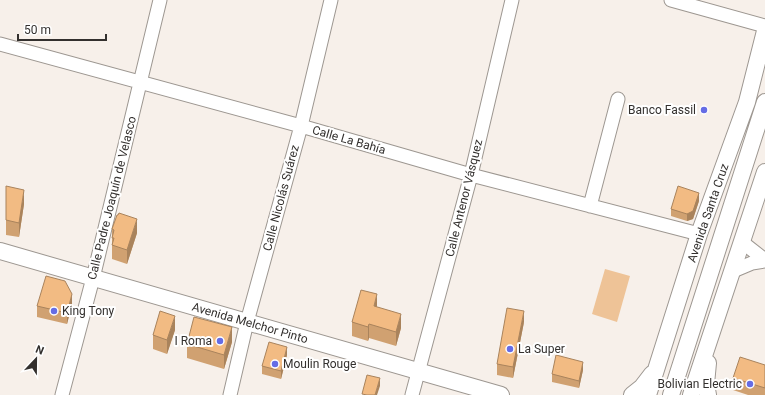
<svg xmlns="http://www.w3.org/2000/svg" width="765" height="395" font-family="Roboto,sans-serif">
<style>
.green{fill:#eec397}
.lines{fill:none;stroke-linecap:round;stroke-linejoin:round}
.minor-casing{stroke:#9d9791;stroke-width:15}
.major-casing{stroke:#9d9791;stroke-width:18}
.minor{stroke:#fff;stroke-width:13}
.major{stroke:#fff;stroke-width:16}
.wall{fill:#d0a171}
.shaded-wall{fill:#a9835c}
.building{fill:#f2bb83;stroke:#a9835c}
.poi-dot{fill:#656ce5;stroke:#fff;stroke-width:1.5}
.labels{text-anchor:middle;stroke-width:4;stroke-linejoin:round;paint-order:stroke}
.poi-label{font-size:12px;fill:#33302e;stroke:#fff;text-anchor:end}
.street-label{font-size:12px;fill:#33302e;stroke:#fff}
</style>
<rect width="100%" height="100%" fill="#f7f0ea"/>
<path class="green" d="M605,269l25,7 -13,46 -25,-8z"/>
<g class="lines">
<defs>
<path id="minor" d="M671,0l94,26
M0,44l301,82 170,49 228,59
M590,206l28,-107
M742,242l23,18
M733,271l19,-8 13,-2
M62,395l31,-117 67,-278
M230,395l17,-73 54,-196 30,-126
M412,395l59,-220 41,-175"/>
<path id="major" d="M0,251l501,144
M708,363l-2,21 2,11
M632,395l10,-8 10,-13
M648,395l51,-161 48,-132 18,-71
M671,395l94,-293
M691,395l74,-223"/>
</defs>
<use href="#minor" class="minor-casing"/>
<use href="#major" class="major-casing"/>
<use href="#minor" class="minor"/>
<use href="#major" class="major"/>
</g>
<path class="wall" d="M6,186l18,18 -5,33 -13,-2z
M699,201l-6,18 -6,2 -16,-5v-7z
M112,229l25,4 -10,31 -15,-5z
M72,304l-5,20 -30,-7v-11z
M377,307l24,21 -5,18 -27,-8 -1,3 -16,-5v-14z
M524,322l-11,56 -16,-3v-11z
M175,330l-8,24 -14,-5v-14z
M232,342l-8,27 -37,-11v-14z
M287,355l-6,24 -19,-5v-8z
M765,365v30h-17l-15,-5v-12z
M583,370l-4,18 -27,-6v-8z"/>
<path class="shaded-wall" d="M24,190v14l-5,33v-14z
M699,193v8l-6,18 -6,2v-7z
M137,219v14l-10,31v-14z
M72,294v10l-5,20v-11z
M377,294v14l-3,-2z
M524,311v11l-11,56v-11z
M401,314v14l-5,18v-14z
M175,316v14l-8,24v-14z
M369,324v14l-1,3v-14z
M232,327v15l-8,27v-14z
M287,347v8l-6,24v-8z
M583,362v8l-4,18v-7z
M380,378v8l-3,9h-2z"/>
<path class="building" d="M6,186l18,4 -5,33 -13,-3z
M678,186l21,7 -6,18 -6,3 -16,-5z
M119,213l18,6 -10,31 -15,-5 2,-7h-2l2,-8 -2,-1 5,-14h1z
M46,276l19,5 7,13 -5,19 -30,-7z
M361,290l16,4 -3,12 27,8 -5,18 -27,-8 -1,3 -16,-5z
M507,308l17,3 -11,56 -16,-3z
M160,311l15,5 -8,24 -14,-5z
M194,317l38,10 -8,28 -37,-11z
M269,342l18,5 -6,24 -19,-5z
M556,355l27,7 -4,19 -27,-7z
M740,357l25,8v23l-32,-10z
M367,375l13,3 -5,17h-8l-5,-1z"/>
<g class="poi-dot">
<circle cx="704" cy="110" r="4"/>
<circle cx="54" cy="311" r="4"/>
<circle cx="220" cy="341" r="4"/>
<circle cx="510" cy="349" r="4"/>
<circle cx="275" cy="364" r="4"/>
<circle cx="750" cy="384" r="4"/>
</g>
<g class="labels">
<g class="poi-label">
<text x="696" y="114">Banco Fassil</text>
<text x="62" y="315" text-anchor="start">King Tony</text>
<text x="212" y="345">I Roma</text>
<text x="518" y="353" text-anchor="start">La Super</text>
<text x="283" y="368" text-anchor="start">Moulin Rouge</text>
<text x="742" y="388">Bolivian Electric</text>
</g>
<g class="street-label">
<text transform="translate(349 140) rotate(16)" y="4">Calle La Bahía</text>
<text transform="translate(112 198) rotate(-76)" y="4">Calle Padre Joaquín de Velasco</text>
<text transform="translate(281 198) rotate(-75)" y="4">Calle Nicolás Suárez</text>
<text transform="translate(464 198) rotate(-76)" y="4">Calle Antenor Vásquez</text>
<text transform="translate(708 213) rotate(-71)" y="4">Avenida Santa Cruz</text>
<text transform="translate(250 323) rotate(16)" y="4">Avenida Melchor Pinto</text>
</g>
</g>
<g transform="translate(36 359) rotate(22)" stroke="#ffffff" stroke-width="3" paint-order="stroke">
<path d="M0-3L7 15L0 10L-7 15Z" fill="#33302e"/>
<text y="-6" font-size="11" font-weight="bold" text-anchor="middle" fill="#33302e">N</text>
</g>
<path d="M18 34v6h88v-6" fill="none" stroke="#33302e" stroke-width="2"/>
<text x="24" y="34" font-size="12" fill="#33302e" stroke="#ffffff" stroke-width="3" paint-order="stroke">50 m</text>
</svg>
